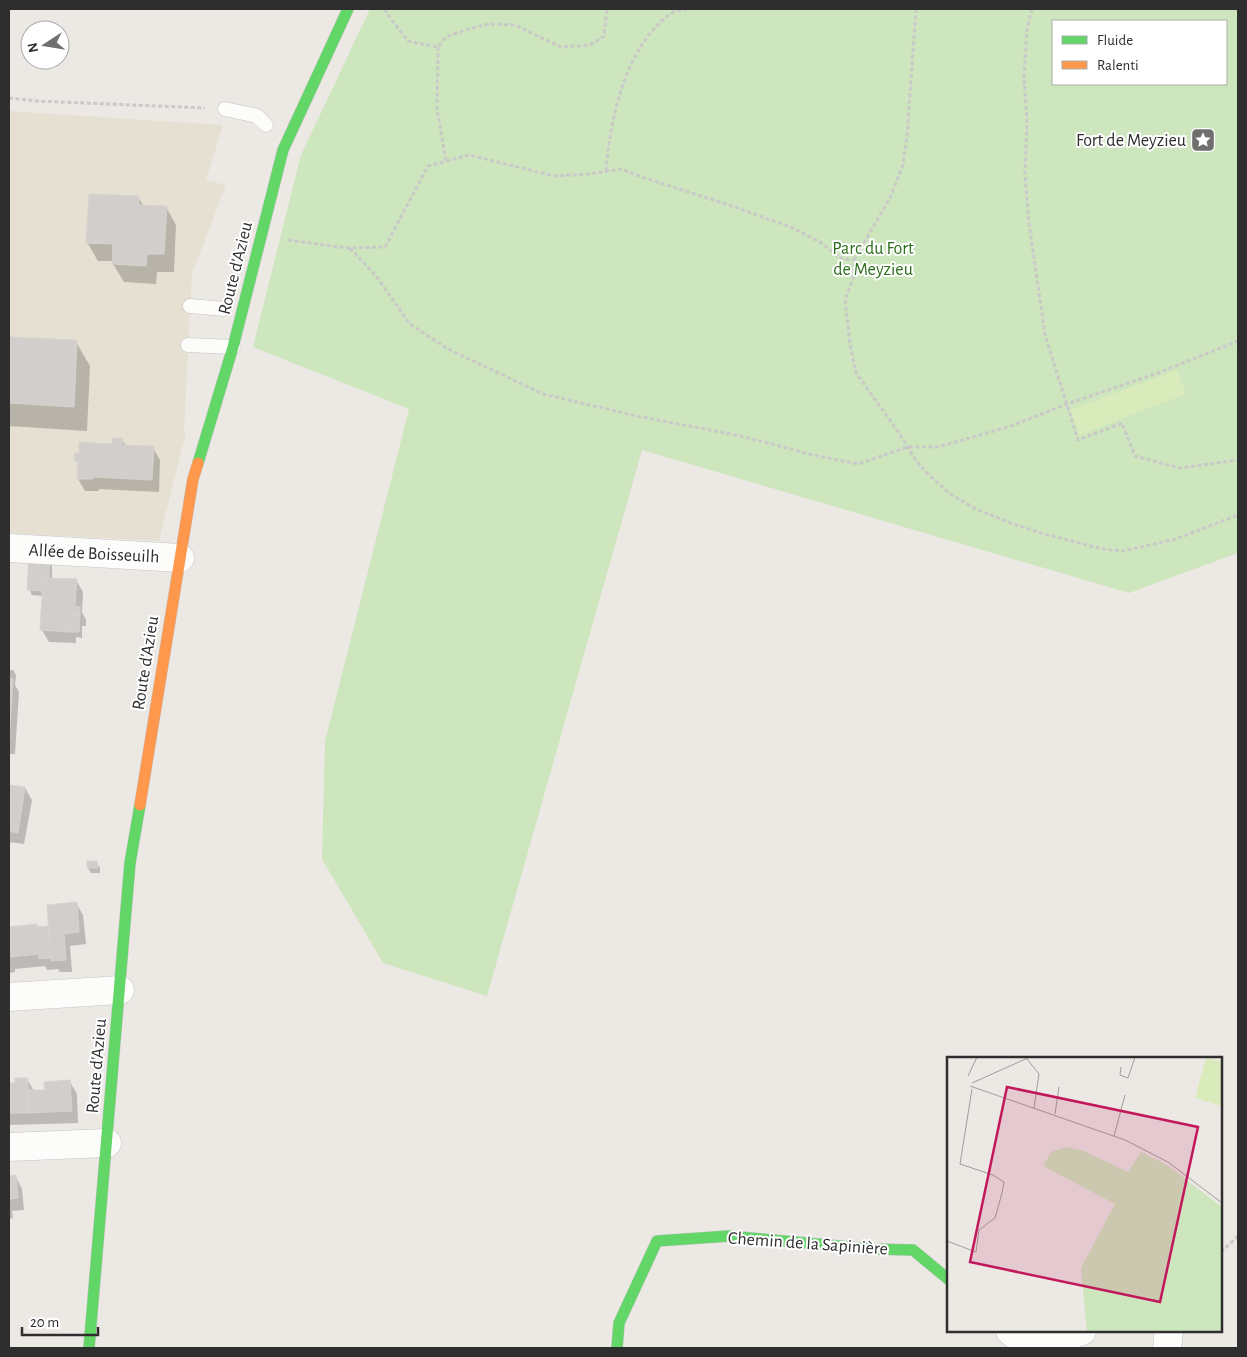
<svg xmlns="http://www.w3.org/2000/svg" width="1247" height="1357" font-family="'Alegreya Sans',sans-serif">
<style>
.education{fill:#e6e0d3}
.green{fill:#cee6be;fill-rule:evenodd}
.pitch{fill:#d9eabb}
.shadow{fill:#0003}
.building{fill:#d1cecb;stroke:#d7d4d0}
.lines{fill:none;stroke-linecap:round;stroke-linejoin:round}
.lane-casing{stroke:#c5c4c5;stroke-width:15}
.street-casing{stroke:#c5c4c5;stroke-width:29}
.fast-casing{stroke:#c5c4c5;stroke-width:12}
.slow-casing{stroke:#c5c4c5;stroke-width:12}
.path{stroke:#c9c9c8;stroke-width:3;stroke-dasharray:4 2.5;stroke-linecap:butt}
.lane{stroke:#fcfcfb;stroke-width:14}
.street{stroke:#fcfcfb;stroke-width:28}
.fast{stroke:#63d668;stroke-width:11}
.slow{stroke:#ff974d;stroke-width:11}
.labels{text-anchor:middle;stroke-width:4;stroke-linejoin:round;paint-order:stroke}
.poi-label{font-size:18px;fill:#2e2e2e;stroke:#fff;text-anchor:end}
.park-label{font-size:18px;fill:#2c6e1b;stroke:#fff}
.street-label{font-size:18px;fill:#2e2e2e;stroke:#fff}
.inset-road{fill:none;stroke:#a09e9b;stroke-width:1}
.view{fill:#c2185b;fill-opacity:0.15;stroke:#c2185b;stroke-width:2.5}
.inset-edge{fill:none;stroke:#2e2e2e;stroke-width:2.5}
</style>
<rect width="100%" height="100%" fill="#ece8e4"/>
<path class="education" d="M9,111l214,14 -17,55 20,5 -34,89 -8,156 2,3 -27,108 -150,-8z"/>
<path class="green" d="M370,9h868v544l-109,40 -487,-143 -155,546 -104,-33 -61,-104 3,-118 84,-332 -156,-62 48,-192zM1053,21h173v63h-173z"/>
<path class="pitch" d="M1177,370l9,24 -107,41 -9,-25z"/>
<path class="shadow" d="M139,198l5,9h22l10,18 -2,47h-17l-1,12 -32,-2 -11,-18v-3h-15l-11,-19z
M9,338l67,4 14,24 -3,65 -78,-5z
M122,440l4,6 27,2 7,12 -1,32 -60,-3v2h-14l-7,-12 1,-13 -3,-6 37,-15z
M49,560l3,5v15h24l7,12 -1,20 4,8v6h-4v12l-6,-1v6l-27,-1 -7,-12 1,-34 -11,-1 -3,-6z
M9,670h4l3,5 -1,10 4,7 -4,62h-6z
M9,786l16,2 7,12 -8,44 -15,-2z
M96,862l4,6v5h-9l-3,-5z
M76,903l7,12 3,29 -16,2 2,26h-12l-2,-3 -11,1 -2,-4 -30,3v3l-6,1v-45l27,-3 2,3 12,-1z
M27,1079l7,12h12l24,-9 7,12 1,29 -69,2v-41h7z
M9,1177h7l6,12 2,21 -12,1 1,7 -4,1z"/>
<path class="building" d="M89,194l50,2v9l28,1 -3,48h-17l-1,12 -34,-2 1,-20 -27,-1z
M9,337l68,3 -3,67 -65,-4z
M112,438h11l-1,7 32,1 -2,34 -59,-3v2h-16l1,-18h-4l1,-8h4v-11l33,2z
M29,557l21,1 -1,20h-6l-1,13 -15,-1z
M43,578l34,1 -2,27 5,1v7h-10l-1,18 -29,-2z
M70,614h10l-1,18h-10z
M9,678l4,1 -4,63z
M9,785l16,2 -7,46 -9,-2z
M87,861h10l1,7h-11z
M77,902l2,30 -15,2 2,26 -15,1 -4,-56z
M37,924v3l12,-1 2,32 -12,1v-5l-30,3v-30z
M15,1078h13v35h-19v-30h6z
M70,1080l2,31 -44,2v-23h17l-1,-8z
M16,1175l2,23 -9,1v-23z"/>
<g class="lines">
<defs>
<path id="lane" d="M225,109l32,7 9,9
M190,306l34,3
M188,345l45,2"/>
<path id="street" d="M9,548l171,10
M9,997l111,-7
M9,1147l98,-4
M1010,1331l9,7 39,2 24,-9
M1167,1348l2,-17"/>
<path id="fast" d="M198,463l35,-116 50,-197 65,-141
M89,1348l41,-485 10,-58
M617,1348l2,-25 38,-82 72,-5 143,13 41,1 35,29"/>
<path id="slow" d="M140,805l53,-326 5,-16"/>
</defs>
<use href="#lane" class="lane-casing"/>
<use href="#street" class="street-casing"/>
<use href="#fast" class="fast-casing"/>
<use href="#slow" class="slow-casing"/>
<path class="path" d="M385,9l2,5 21,27 30,6 8,-10 19,-7 24,-6 26,1 46,22 29,-2 14,-9 3,-27
M916,9l-9,127 -4,29 -13,33 -36,62v16l-9,24 5,44 6,29 41,57 20,32 10,11 23,21 26,15 32,13 33,11 61,16 21,2 53,-12 62,-24
M1032,9l-5,20 -3,48 3,45 -2,51 3,43 17,119 33,105 44,-17 13,33 45,12 58,-8
M438,47l-1,62 9,52
M9,98l28,3 168,7
M606,171c4,-51 19,-124 64,-157 4,-3 13,-4 18,-5
M288,240l59,8 38,-1 43,-81 41,-11 85,21 35,-2 32,-5 21,8 93,30 58,21 27,14 22,17 12,1
M350,248l26,28 34,48 38,25 95,45 94,22 104,20 72,19 45,9 50,-17h30l70,-20 59,-23 91,-31 80,-32
M1221,1252l17,-16"/>
<use href="#lane" class="lane"/>
<use href="#street" class="street"/>
<use href="#fast" class="fast"/>
<use href="#slow" class="slow"/>
</g>
<defs>
<symbol id="sight-square" viewBox="-11 -11 22 22"><rect x="-9" y="-9" width="18" height="18" rx="4" fill="#706f6e" stroke="#fff"/><path d="M0-6L1.8-2.2L6-1.7L2.9 1.2L3.7 5.4L0 3.3L-3.7 5.4L-2.9 1.2L-6-1.7L-1.8-2.2Z" fill="#fff"/></symbol>
</defs>
<g fill-rule="evenodd">
<use href="#sight-square" x="1189" y="126" width="28" height="28"/>
</g>
<g class="labels">
<g class="poi-label">
<text x="1186" y="146">Fort de Meyzieu</text>
</g>
<g class="park-label">
<text x="873" y="254">Parc du Fort<tspan x="873" dy="21">de Meyzieu</tspan></text>
</g>
<g class="street-label">
<text transform="translate(235 268) rotate(-76)" y="6">Route d'Azieu</text>
<text transform="translate(94 553) rotate(3)" y="6">Allée de Boisseuilh</text>
<text transform="translate(145 663) rotate(-81)" y="6">Route d'Azieu</text>
<text transform="translate(96 1066) rotate(-85)" y="6">Route d'Azieu</text>
<text transform="translate(808 1243) rotate(4)" y="6">Chemin de la Sapinière</text>
</g>
</g>
<g transform="translate(947 1057)">
<rect width="275" height="275" fill="#ece8e4"/>
<path d="M120,90l17,4 44,21 13,-20 26,13 55,42v125h-135l-6,-64 34,-64 -72,-38 8,-14z" fill="#cee6be"/>
<path d="M259,1l16,4v44l-27,-8z" fill="#d9eabb"/>
<path class="inset-road" d="M80,2l12,15 -5,34M174,10l-1,8 8,3 7,-21M21,19l9,-19M25,26l58,-26M23,29l155,54 43,22 54,41M108,57l4,-27M167,79l11,-41M0,184l29,11 3,-22 16,-12 7,-25 2,-11 -11,-7 -33,-11 12,-75"/>
<path class="view" d="M60,30l191,40 -38,175 -190,-40z"/>
<rect width="275" height="275" class="inset-edge"/>
</g>
<rect width="1247" height="1357" fill="none" stroke="#2e2e2e" stroke-width="20"/>
<rect x="1052" y="20" width="175" height="65" fill="#ffffff" stroke="#ababab"/>
<rect x="1062" y="36" width="25" height="8" fill="#63d668" stroke="#ababab"/>
<text x="1097" y="45" font-size="15" fill="#2e2e2e">Fluide</text>
<rect x="1062" y="61" width="25" height="8" fill="#ff974d" stroke="#ababab"/>
<text x="1097" y="70" font-size="15" fill="#2e2e2e">Ralenti</text>
<g transform="translate(45 45) rotate(258)"><circle r="24" fill="#ffffff" stroke="#ababab"/>
<path d="M0-4L9 19L0 12L-9 19Z" fill="#706f6e"/>
<text y="-8" font-size="14" font-weight="bold" text-anchor="middle" fill="#2e2e2e">N</text>
</g>
<path d="M22 1327v8h76v-8" fill="none" stroke="#2e2e2e" stroke-width="2.5"/>
<text x="30" y="1327" font-size="15" fill="#2e2e2e" stroke="#ffffff" stroke-width="4" paint-order="stroke">20 m</text>
</svg>
